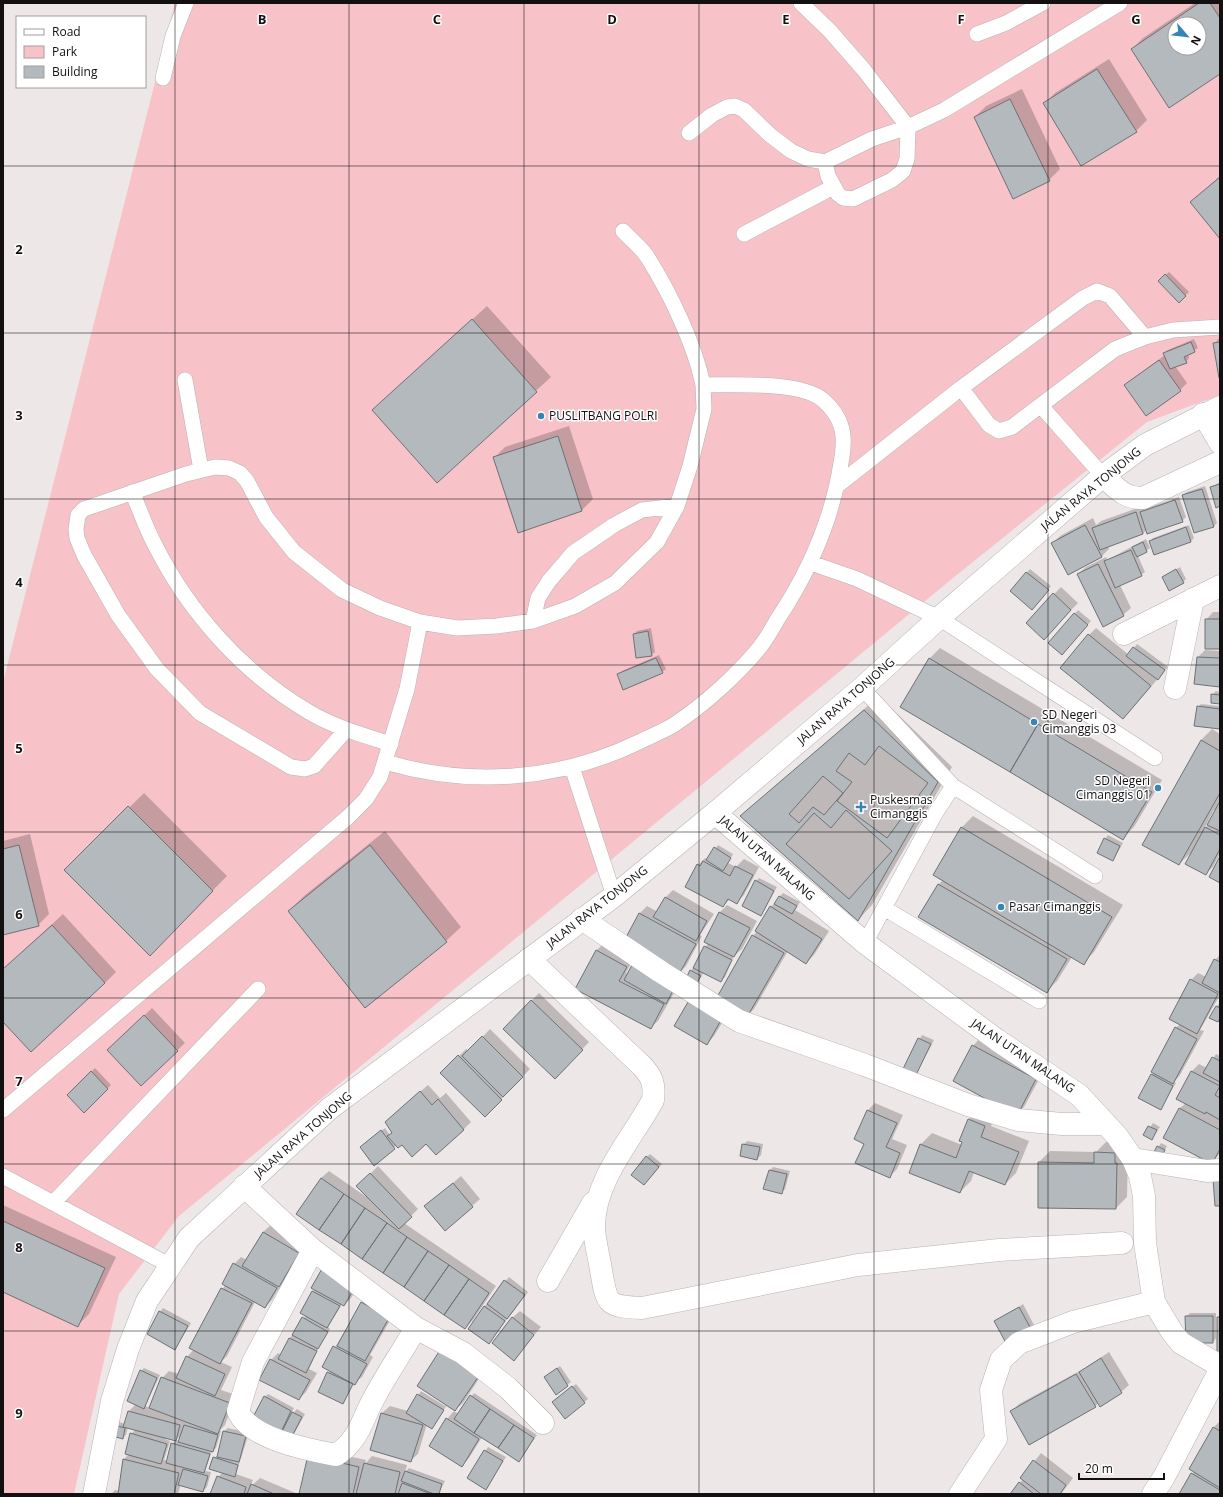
<svg xmlns="http://www.w3.org/2000/svg" width="1223" height="1497" font-family="'Open Sans',sans-serif">
<style>
.green{fill:#f7c3c9;fill-rule:evenodd}
.shadow{fill:#0003;fill-rule:evenodd}
.building{fill:#b4b9bd;stroke:#6d7275;fill-rule:evenodd}
.lines{fill:none;stroke-linecap:round;stroke-linejoin:round}
.service-casing{stroke:#b9b2b3;stroke-width:16}
.minor-casing{stroke:#b9b2b3;stroke-width:23}
.secondary-casing{stroke:#b9b2b3;stroke-width:23}
.service{stroke:#fff;stroke-width:15}
.minor{stroke:#fff;stroke-width:22}
.secondary{stroke:#fff;stroke-width:22}
.grid{fill:none;stroke:#131011;stroke-width:1;stroke-opacity:0.55}
.poi-dot{fill:#3585b6;stroke:#fff;stroke-width:1.5}
.labels{text-anchor:middle;stroke-width:3;stroke-linejoin:round;paint-order:stroke}
.poi-label{font-size:12px;fill:#131011;stroke:#fff;text-anchor:start}
.street-label{font-size:12px;fill:#131011;stroke:#fff}
.grid-label{font-size:13px;text-anchor:middle;font-weight:bold;fill:#131011;stroke:#fff;stroke-width:3;stroke-linejoin:round;paint-order:stroke}
</style>
<rect width="100%" height="100%" fill="#eee7e8"/>
<path class="green" d="M175,3h1045v392l-73,27 -194,156 -774,638 -60,78 -45,200h-71v-812zM1175,24h24v24h-24z"/>
<path class="shadow" d="M1195,3h25v70l-88,-24 11,-11zM1175,24h24v24h-24z
M1109,59l38,61 -11,11 -92,-27 11,-11z
M1022,89l38,80 -11,11 -74,-63 11,-11z
M1220,176v61l-29,-35z
M1169,272l20,20 -10,9 -20,-20z
M487,306l64,71 -114,104 -64,-71z
M1220,337v40l-6,-33z
M1194,339l4,9 -10,6 1,4 -3,4 -11,4 12,17 -7,7 -55,-5 40,-30 -1,-2 4,-3z
M569,426l24,73 -11,11 -64,22 -24,-74 11,-11z
M1220,482v23l-9,-18z
M1205,486l12,37 -3,3 -19,6 -12,-37 4,-3z
M1179,497l7,20 -4,4 -35,8 -4,5 -35,12 1,3 -7,7 -33,18 -16,-31 7,-7 33,-18 3,7 5,-4 42,-15 1,3z
M1189,525l5,13 -3,3h-41l3,-3z
M1146,539l4,9 -12,8 7,16 -4,3 -21,10 11,23 -8,7 -45,-41 8,-7 20,-10 1,3z
M1180,567l6,12 -3,3 -20,-4z
M1030,569l21,17 -15,19 -25,-14z
M1061,587l17,16 -27,28 3,-37z
M1078,610l13,11 -26,30 -16,-8z
M1213,612h7v36l-14,-28z
M651,628l4,24 -4,3 -17,-21 3,-3z
M1096,628l33,27 8,-11 31,23 -38,44 -41,-76z
M940,648l222,132 -28,47 -11,11 -194,-179z
M1205,650l15,1v35l-24,-3 2,-26z
M659,655l7,14 -4,3 -44,2 4,-3z
M1216,691l4,1v11l-8,-8z
M879,696l73,71 -80,138 -14,15 -116,-104z
M1201,704l19,2v22l-22,-21z
M1212,729l8,5v119l-7,14 -8,7 -12,-23 -14,13 22,-124zM1214,810l2,1 -7,13 -5,5z
M144,793l83,83 -77,78 -84,-84z
M973,816l150,89 -29,47 -11,11 -11,-6 -15,24 -11,11 -108,-107 5,-5 -9,-5 28,-48z
M385,831l76,96 -15,14 -81,65 -76,-95 15,-15z
M30,834l19,80 -11,11 -35,9v-93z
M1108,835l15,8 -10,17 -8,-21z
M718,845l15,9 -5,9 8,4 8,-8 15,8 -15,28 -7,7 -7,-3 -7,7 -25,-41 7,-7 2,1z
M759,878l18,9 -17,28 -4,-34z
M673,890l41,24 -14,21 2,1 -16,30 -7,7 -55,-30 16,-30 7,-7 11,6 7,-14z
M783,893l17,9 -5,8 34,21 -15,24 -8,8 -18,-12 -34,58 -7,7 6,-80 4,-5 -1,-1 15,-23z
M727,905l30,16 -15,28 -8,7 -9,21 -4,4 -17,-9 -7,11 -6,-12 17,-28 -3,-2 15,-29z
M63,914l53,58 -11,11 -102,37v-50z
M604,943l29,16 -7,14 2,1 54,5 -24,42 -8,7 -54,-77z
M1220,955v40l-20,35 4,1 -24,44 -6,7 2,1 -16,26 -8,-34 24,-47 4,-4 11,-44 7,-7 8,4 9,-17z
M539,993l50,49 -34,36 -51,-49z
M1220,1003v15l-3,3v-15z
M152,1008l33,35 -44,42 -25,-42z
M728,1013l-14,23 -7,8 -31,-18z
M490,1029l40,40 -45,47 -43,-43 24,-24 3,2z
M922,1035l12,5 -19,36 -12,-6z
M980,1038l63,34 -19,35 -8,7 -43,-68z
M1216,1054l4,2v97l-8,10 -32,-55 6,-5 5,-31 8,-8 8,4z
M95,1068l16,17 -27,27 -16,-17z
M428,1085l12,13 6,-5 25,29 -8,8 -36,13 -30,2 -23,19 -10,-20 21,-16 5,7 3,-3v-17z
M875,1103l28,12 -11,24 15,6 -10,24 -7,7 -25,-33 -10,-4 13,-29z
M980,1108l15,7 -4,11 38,15 -13,32 -11,11 -31,-12 -3,9 -11,11 -39,-48 11,-11 30,12 7,-26z
M1153,1123l7,4 -8,11 -7,-3z
M747,1141l16,3 -2,11 -4,4 -14,-14z
M1106,1142h19l3,10 -1,45 -11,11 -77,-1v-45l11,-11 46,1z
M1161,1143l6,3 -4,9h-10z
M650,1154l12,10 -15,17v-24z
M378,1166l40,43 -14,14 92,63 -23,34 -8,8 -144,-150 8,-7 39,27 -3,-19z
M773,1167l17,4 -5,18 -4,4 -17,-5 6,-18z
M461,1176l19,23 -8,7 -40,-5z
M3,1205l113,52 -27,57 -11,11 -75,-34z
M271,1225l34,20 -33,55 -7,7 -10,-5 -28,54 -6,6 11,5 -11,23 15,5 -11,30 -6,6h2l-5,17 -4,3 -7,20 6,1 -4,15 -4,4 -22,-7 -3,10h-67l4,-4 4,1 5,-32 5,-5 2,-20 5,-5 -8,-2 -2,8 -4,3 -9,-3 6,-13 6,2 4,-13 7,-7 5,-33 3,-3 16,7 -15,31 5,2 12,-30 7,-7 10,3 8,-17 7,-8 -3,-2 34,-62 9,-21 7,-7 6,3 16,-28zM182,1434l-2,8 -4,-2 -4,4 -4,17 -4,-1 6,-19 -5,-2 1,-2 10,3z
M509,1277l19,15 -39,51 -5,-36z
M363,1278l-12,20 -7,7 -2,-1 -14,23 2,2 -11,18 -10,22 8,4 -11,19 -7,7 -28,-39 7,-7 4,2 8,-17 16,-23 7,-24 2,-2z
M369,1295l27,15 -26,45 3,2 -11,20 -8,6 -11,20 -24,-12 11,-21 -7,-3 39,-64z
M1023,1304l11,21 -3,3 -35,-6z
M163,1308l28,15 -16,26 -15,-37z
M520,1311l21,16 -27,32 -2,-41z
M1190,1313h26v25l-3,4 -27,-25z
M1109,1352l20,33 -8,7 -22,11 -4,3 -84,6 8,-8 66,-36z
M488,1365l-25,38 -8,7 -8,-5 -15,22 -5,-3 -9,30 -8,7 -39,-12 11,-36 8,-7 18,5 13,-20 24,15z
M560,1366l11,16 -15,11 -7,-19z
M576,1384l12,15 -23,19 -9,-19z
M474,1393l63,42 -18,26 -37,-24 -13,21 -7,8 -15,-47 7,-8 4,3z
M268,1394l26,14 -4,8 7,-7 8,5 -12,22 -7,-10 -7,6 -14,-35z
M1220,1421v73h-40l14,-23 -4,-2 24,-42z
M228,1428l21,5 -13,41 17,6 -3,7 10,-9 38,16h-87l7,-17 5,-5 -9,-14 4,-3 6,-24z
M488,1447l18,10 -20,31 -17,-10z
M316,1449l50,11 -1,4 7,-8 35,9 -2,7 4,-4 36,13 -7,13h-138z
M1041,1453l32,25 -12,16h-50l12,-15 -2,-1z"/>
<path class="building" d="M1199,3h11l10,15v56l-51,34 -38,-59zM1175,24h24v24h-24z
M1097,69l40,63 -56,34 -38,-63z
M1010,99l40,82 -37,18 -39,-82z
M1220,177v62l-30,-37z
M1165,274l21,22 -7,7 -21,-22z
M472,319l65,73 -100,91 -65,-73z
M1191,342l4,10 -11,5 3,6 -17,6 -7,-16z
M1220,342v36h-1l-6,-35z
M1159,360l22,31 -35,25 -22,-31z
M558,436l24,75 -64,22 -25,-76z
M1220,484v22l-4,2 -6,-21z
M1202,489l12,38 -20,6 -12,-38z
M1175,500l8,22 -36,12 -7,-22z
M1136,512l7,22 -43,16 -8,-22z
M1085,525l17,32 -34,18 -17,-32z
M1186,527l5,15 -37,13 -5,-14z
M1143,542l4,10 -10,5 -5,-10z
M1131,550l11,26 -27,12 -11,-27z
M1098,564l26,52 -21,11 -26,-53z
M1176,569l8,14 -15,8 -7,-14z
M1026,572l23,18 -17,20 -22,-19z
M1053,593l18,17 -27,30 -18,-17z
M1074,613l14,12 -26,30 -14,-12z
M1205,619h15v30h-15z
M648,631l4,25 -16,2 -3,-24z
M1088,634l63,52 -28,33 -63,-51z
M1133,647l32,23 -7,10 -32,-24z
M1197,657l23,1v29l-26,-3z
M656,658l7,15 -40,17 -6,-16z
M929,658l109,66 -28,48 -110,-65z
M1211,694l9,1v9l-9,-1z
M1197,706l23,3v20l-26,-3z
M864,710l74,72 -80,139 -118,-105z
M1038,724l114,68 -29,48 -113,-68z
M1201,740l19,11v42l-41,72 -37,-20z
M879,746l49,37 -41,55 -50,-37 15,-19 -16,-11 13,-18 16,12z
M823,776l20,17 -19,22 -11,-8 -14,16 -10,-9z
M1220,801v30l-13,-6z
M128,806l85,85 -63,65 -86,-86z
M846,810l46,41 -43,48 -63,-55 28,-31 17,15z
M961,827l151,90 -28,48 -151,-90z
M1205,827l15,8v14l-14,26 -21,-11z
M1104,838l16,8 -7,15 -16,-8z
M19,845l20,81 -36,9v-86z
M370,845l77,97 -82,66 -77,-97z
M714,847l17,11 -8,13 -17,-11z
M1220,856v27l-11,-6z
M703,861l27,15 5,-10 18,9 -16,29 -9,-5 -5,8 -38,-20 12,-23 3,2z
M755,880l19,11 -13,25 -19,-10z
M938,884l129,75 -20,34 -129,-76z
M779,896l18,10 -5,8 -18,-10z
M665,897l42,24 -11,20 -43,-24z
M770,906l52,33 -16,25 -51,-33z
M719,912l31,16 -16,29 -30,-15z
M639,913l57,31 -17,30 -56,-31z
M52,925l53,58 -74,69 -28,-30v-53z
M752,935l32,18 -37,64 -31,-18z
M704,946l28,14 -11,22 -28,-14z
M596,950l31,17 -8,14 45,23 -13,25 -76,-40z
M1214,959l6,3v31l-18,-10z
M633,963l42,24 -9,17 -42,-24z
M690,970l11,6 -7,12 -10,-5z
M1190,979l28,15 -21,40 -28,-15z
M531,1000l52,50 -28,29 -52,-50z
M688,1002l33,18 -14,25 -33,-19z
M1216,1006l4,2v10l-2,4 -9,-4z
M144,1015l34,36 -37,35 -34,-36z
M1175,1027l22,12 -24,45 -22,-12z
M482,1036l41,41 -20,20 -41,-41z
M918,1038l13,6 -16,33 -13,-6z
M972,1045l64,34 -19,37 -64,-35z
M458,1055l44,45 -17,17 -45,-44z
M1212,1057l8,4v21l-17,-9z
M91,1071l17,18 -24,24 -17,-18z
M1191,1071l29,15 -5,9 5,3v22l-14,-8 -1,2 -29,-15z
M1151,1074l22,12 -12,24 -23,-12z
M420,1091l12,14 6,-6 26,31 -28,25 -10,-11 -14,13 -10,-12 -4,3 -11,-12 5,-3 -7,-11z
M1179,1108l41,22v19l-8,15 -49,-26z
M867,1110l30,13 -11,24 14,6 -10,25 -35,-15 9,-19 -10,-5z
M968,1119l17,7 -4,11 38,15 -14,33 -36,-14 -9,22 -51,-20 11,-29 36,14 6,-16 -3,-1z
M1148,1126l9,4 -5,10 -9,-5z
M381,1130l14,19 -21,17 -14,-19z
M742,1144l18,3 -3,13 -17,-4z
M1157,1146l8,4 -6,10 -7,-4z
M1094,1152l21,1v10h2l-1,46 -78,-1v-46l56,1z
M646,1156l13,11 -15,18 -13,-10z
M769,1170l18,4 -5,20 -19,-5z
M370,1173l42,44 -13,12 -43,-43z
M321,1178l23,16 -25,36 -23,-16z
M1220,1178v28h-5l-2,-27z
M453,1183l20,24 -28,24 -21,-25z
M344,1194l21,14 -24,36 -22,-14z
M365,1208l22,15 -25,36 -21,-15z
M3,1221l102,47 -27,59 -75,-35z
M387,1223l20,14 -24,36 -21,-14z
M263,1232l36,21 -20,34 -37,-21z
M407,1237l21,14 -24,36 -21,-14z
M428,1251l21,14 -25,36 -20,-14z
M233,1263l44,25 -12,20 -43,-24z
M449,1265l20,14 -25,36 -20,-14z
M323,1267l33,18 -12,21 -33,-18z
M469,1279l20,14 -24,36 -21,-14z
M504,1280l21,15 -18,24 -20,-15z
M221,1288l31,15 -32,61 -31,-16z
M312,1291l28,15 -13,22 -27,-15z
M361,1302l28,16 -24,43 -28,-15z
M484,1306l21,15 -16,23 -21,-15z
M1019,1307l12,22 -25,14 -12,-22z
M159,1311l29,15 -13,24 -28,-16z
M1185,1316h28v27h-27z
M302,1317l26,15 -10,17 -26,-14z
M512,1317l22,18 -20,26 -22,-18z
M1217,1317h3v38h-3z
M289,1338l28,13 -11,22 -28,-14z
M333,1346l34,18 -12,21 -33,-18z
M442,1347l39,26 -26,38 -38,-25z
M186,1356l39,18 -10,22 -39,-18z
M1101,1358l21,35 -22,14 -21,-35z
M270,1359l40,21 -11,20 -40,-20z
M557,1368l11,18 -12,9 -12,-18z
M140,1370l17,8 -13,31 -17,-8z
M327,1372l26,12 -10,20 -25,-12z
M1076,1374l20,33 -67,38 -19,-34z
M161,1377l69,26 -12,31 -69,-26z
M572,1386l13,17 -20,16 -13,-17z
M417,1394l27,16 -12,19 -26,-16z
M470,1395l20,14 -16,24 -20,-14z
M264,1396l27,15 -11,23 -28,-15z
M490,1409l24,16 -16,23 -24,-15z
M128,1411l52,14 -4,16 -53,-14z
M292,1412l10,5 -12,23 -10,-5z
M381,1413l42,12 -12,37 -41,-12z
M446,1418l33,21 -17,28 -33,-21z
M114,1425l11,3 -2,11 -11,-3z
M184,1425l34,10 -5,17 -35,-10z
M514,1425l20,13 -15,24 -21,-14z
M1213,1427l7,4v57l-31,-19z
M223,1431l23,5 -7,26 -22,-5z
M130,1433l37,11 -6,20 -36,-10z
M171,1443l39,11 -6,19 -38,-10z
M484,1450l19,11 -17,29 -19,-12z
M308,1455l51,12 -6,27h-54z
M213,1457l25,8 -3,12 -26,-8z
M123,1459l56,14 -5,21h-56z
M1033,1460l33,25 -6,9h-19l-21,-16z
M364,1463l36,9 -5,22h-39z
M183,1469l25,7 -5,16 -25,-7z
M405,1471l37,13 -3,10h-5l-33,-13z
M1191,1473l29,17v4h-41z
M217,1476l29,11 -2,7h-34z
M1019,1482l15,12h-24z
M402,1483l29,11h-33z
M251,1484l23,10h-27z"/>
<g class="lines">
<defs>
<path id="service" d="M801,3l29,28 34,39 44,57 -1,32 -4,12 -11,9 -39,19 -10,-1 -5,-4 -10,-18 -3,-14
M977,34l29,-11 37,-20
M163,78l10,-42 13,-33
M689,133l23,-18 15,-8 8,-1 9,4 26,25 21,16 17,8 17,3 47,-23 36,-12 36,-17 176,-107
M744,234l89,-47
M185,380l16,90
M961,388l28,37 10,6 13,-4 103,-78 30,-12 28,-7 47,-3
M1041,406l62,70
M838,485l123,-97 122,-90 14,-7 13,5 35,41
M132,492c8,18 14,37 23,53 34,68 89,129 154,167 25,15 54,23 82,32
M811,563l46,16 82,39 216,140
M533,621l5,-23 11,-17 24,-28 41,-28 28,-15 35,-4
M862,688l91,98 142,90
M346,730l-32,36 -9,3 -14,-2 -91,-54 -43,-44 -39,-54 -34,-60 -7,-17 -1,-9 2,-14 6,-6 102,-35 29,-7 14,1 11,5 7,8 19,36 28,35 48,38 38,18 40,14 37,6 40,-2 36,-5 42,-15 40,-23 42,-41 20,-36 13,-40 14,-57 -1,-24
M385,762c85,25 173,19 254,-20 12,-6 25,-11 36,-18 30,-20 62,-49 85,-77 6,-8 12,-18 17,-27 32,-48 55,-100 64,-157 2,-11 4,-26 0,-37 -3,-10 -10,-19 -18,-26 -22,-19 -92,-15 -120,-15 -8,-40 -33,-92 -55,-127 -6,-10 -17,-18 -25,-27
M572,767l42,129
M884,908l155,93
M865,943l70,-129 18,-28
M3,1110l345,-293 18,-18 14,-22 27,-88 13,-67
M3,1176l166,89
M53,1203l205,-214"/>
<path id="minor" d="M1203,414l17,29
M1103,476c13,11 21,23 40,22l77,-36
M1124,634l96,-48
M1175,688l18,-89
M715,813l150,130 132,97 82,55 38,41 16,23 7,17 4,20 1,47 9,59 18,30 9,11 39,23
M582,919l79,53 78,49 126,44 103,40 50,15 44,4h44
M529,959l112,106c11,11 14,19 12,35 -21,39 -58,79 -59,125 0,15 5,31 7,45 6,36 6,36 41,38l216,-43 141,-15 123,-7
M1133,1159l74,12 13,-1
M244,1186l69,64 103,78 47,25 45,35 35,35
M313,1250l-60,112 -15,49c11,28 72,39 98,44 23,-15 25,-33 37,-55 13,-25 29,-48 43,-72
M548,1281l45,-78
M960,1494l36,-55 -5,-49 10,-30 18,-17 54,-21 81,-20
M1153,1494l11,-17 56,-107"/>
<path id="secondary" d="M94,1494l18,-93 16,-52 19,-48 42,-63 140,-129 285,-213 101,-83 147,-125 77,-70 164,-142 42,-31 75,-38"/>
</defs>
<use href="#service" class="service-casing"/>
<use href="#minor" class="minor-casing"/>
<use href="#secondary" class="secondary-casing"/>
<use href="#service" class="service"/>
<use href="#minor" class="minor"/>
<use href="#secondary" class="secondary"/>
</g>
<path class="grid" d="M175,3v1491M349,3v1491M524,3v1491M699,3v1491M874,3v1491M1048,3v1491M3,166h1217M3,333h1217M3,499h1217M3,665h1217M3,832h1217M3,998h1217M3,1164h1217M3,1331h1217"/>
<g class="poi-dot">
<circle cx="541" cy="416" r="4"/>
<circle cx="1034" cy="722" r="4"/>
<circle cx="1158" cy="788" r="4"/>
<path d="M859 801h4v4h4v4h-4v4h-4v-4h-4v-4h4z"/>
<circle cx="1001" cy="907" r="4"/>
</g>
<g class="labels">
<g class="poi-label">
<text x="549" y="420">PUSLITBANG POLRI</text>
<text x="1042" y="719">SD Negeri<tspan x="1042" dy="14">Cimanggis 03</tspan></text>
<text x="1150" y="785" text-anchor="end">SD Negeri<tspan x="1150" dy="14">Cimanggis 01</tspan></text>
<text x="870" y="804">Puskesmas<tspan x="870" dy="14">Cimanggis</tspan></text>
<text x="1009" y="911">Pasar Cimanggis</text>
</g>
<g class="street-label">
<text transform="translate(1091 489) rotate(-39)" y="4">JALAN RAYA TONJONG</text>
<text transform="translate(846 701) rotate(-41)" y="4">JALAN RAYA TONJONG</text>
<text transform="translate(767 858) rotate(41)" y="4">JALAN UTAN MALANG</text>
<text transform="translate(597 907) rotate(-38)" y="4">JALAN RAYA TONJONG</text>
<text transform="translate(1023 1056) rotate(34)" y="4">JALAN UTAN MALANG</text>
<text transform="translate(303 1135) rotate(-41)" y="4">JALAN RAYA TONJONG</text>
</g>
</g>
<g class="grid-label">
<text x="262" y="24">B</text>
<text x="437" y="24">C</text>
<text x="612" y="24">D</text>
<text x="786" y="24">E</text>
<text x="961" y="24">F</text>
<text x="1136" y="24">G</text>
<text x="19" y="254">2</text>
<text x="19" y="420">3</text>
<text x="19" y="587">4</text>
<text x="19" y="753">5</text>
<text x="19" y="919">6</text>
<text x="19" y="1086">7</text>
<text x="19" y="1252">8</text>
<text x="19" y="1418">9</text>
</g>
<rect width="1223" height="1497" fill="none" stroke="#131011" stroke-width="8"/>
<rect x="16" y="16" width="130" height="72" fill="#ffffff" stroke="#a19fa0"/>
<rect x="24" y="29" width="20" height="6" fill="#ffffff" stroke="#a19fa0"/>
<text x="52" y="36" font-size="12" fill="#131011">Road</text>
<rect x="24" y="46" width="20" height="12" fill="#f7c3c9" stroke="#a19fa0"/>
<text x="52" y="56" font-size="12" fill="#131011">Park</text>
<rect x="24" y="66" width="20" height="12" fill="#b4b9bd" stroke="#a19fa0"/>
<text x="52" y="76" font-size="12" fill="#131011">Building</text>
<g transform="translate(1187 36) rotate(118)"><circle r="19" fill="#ffffff" stroke="#a19fa0"/>
<path d="M0-3L7 15L0 10L-7 15Z" fill="#3585b6"/>
<text y="-6" font-size="11" font-weight="bold" text-anchor="middle" fill="#131011">N</text>
</g>
<path d="M1079 1473v6h85v-6" fill="none" stroke="#131011" stroke-width="2"/>
<text x="1085" y="1473" font-size="12" fill="#131011" stroke="#ffffff" stroke-width="3" paint-order="stroke">20 m</text>
</svg>
